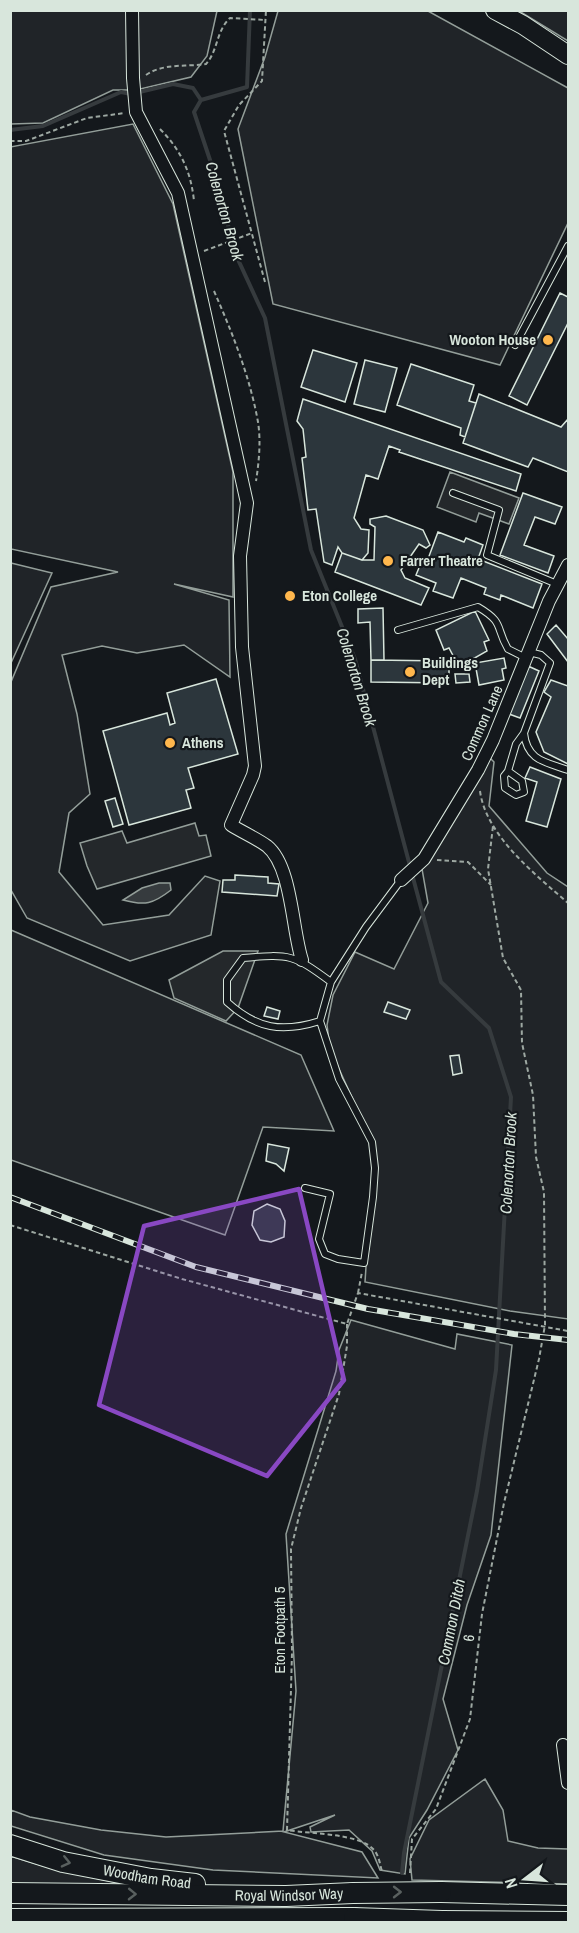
<svg xmlns="http://www.w3.org/2000/svg" width="579" height="1933" font-family="'Archivo Narrow',sans-serif">
<style>
.green{fill:#202428;stroke:#939e99;stroke-width:1.5}
.parking{fill:#24282b;stroke:#939e99;stroke-width:1.5}
.water{fill:#363b3e;stroke:#939e99;stroke-width:1.5}
.lines{fill:none;stroke-linecap:round;stroke-linejoin:round}
.stream{stroke:#363b3e;stroke-width:4}
.building{fill:#2c363c;stroke:#d8e6dc;stroke-width:1.5}
.service-casing{stroke:#d8e6dc;stroke-width:8}
.minor-casing{stroke:#d8e6dc;stroke-width:14}
.secondary-casing{stroke:#d8e6dc;stroke-width:20}
.primary-casing{stroke:#d8e6dc;stroke-width:22}
.path{stroke:#9da8a2;stroke-width:2;stroke-dasharray:4.5 3;stroke-linecap:butt}
.service{stroke:#14181c;stroke-width:6}
.minor{stroke:#14181c;stroke-width:12}
.secondary{stroke:#14181c;stroke-width:18}
.primary{stroke:#14181c;stroke-width:20}
.rail-casing{stroke:#d8e6dc;stroke-width:6}
.rail{stroke:#14181c;stroke-width:4;stroke-dasharray:11;stroke-linecap:butt}
.primary-bridge-casing{stroke:#d8e6dc;stroke-width:22;stroke-linecap:butt}
.primary-bridge{stroke:#14181c;stroke-width:20}
.oneway{stroke:#59605f}
.marked{fill:#8948c3;fill-opacity:0.2;stroke:#8948c3;stroke-width:4.5;stroke-linejoin:round}
.poi-dot{fill:#ffb74d;stroke:#14181c;stroke-width:2}
.labels{text-anchor:middle;stroke-width:4.5;stroke-linejoin:round;paint-order:stroke}
.poi-label{font-size:15px;font-weight:bold;fill:#d8e6dc;stroke:#14181c;text-anchor:start}
.street-label{font-size:15px;fill:#d8e6dc;stroke:#14181c}
.water-label{font-size:16px;font-style:italic;fill:#d8e6dc;stroke:#14181c}
</style>
<rect width="100%" height="100%" fill="#14181c"/>
<path class="green" d="M10,11h207l-10,45 -16,21 -55,13h-23l-70,33 -32,1z
M278,11h150l140,77v135l-68,142 -227,-61 -35,-175 27,-72z
M519,11h49v30z
M133,124l40,80 60,268v125l-59,-13 55,16 1,77 -46,-32 -47,8 -35,-7 -40,9 15,59 13,80 -21,19 -10,59 44,53 66,-10 36,-39 15,5 -9,54 -81,26 -103,-43 -16,-28v-208l40,-95 67,-15 -107,-23 -1,-402z
M11,563l41,10 -41,90 -1,-100z
M490,758l4,4 -5,44 58,67 21,14v432l-58,-8 -145,-29 9,-136 -44,-97 -3,-24 6,-30 22,-43 39,17 34,-66 -6,-34z
M11,930l290,125 33,76 -71,-4 -38,108 -214,-75z
M351,1320l104,29 2,-15 55,11 -21,190 -24,70 -24,94 15,51 -31,60 -18,28 -4,36 -25,-4 -8,-19 -23,-21 -38,2 -1,-5 25,-12 -51,17 78,20 16,26 -165,-8 -109,-15 -93,-29v-16l19,7 71,13 65,7 117,-6 13,-140 -10,-157 50,-163 3,-21z
M485,1779l18,31 5,31 30,7 30,1v35l-156,-4 -2,-21 19,-39z
M10,1856l47,14 80,17 -126,-2z"/>
<path class="parking" d="M450,472l69,26 -10,26 -30,-11 -3,9 -39,-15z
M195,823l4,13 7,-1 5,21 -114,33 -10,-23 -7,-23 42,-12 5,12z
M223,951h35l-20,57 -12,13 -52,-23 -5,-18z"/>
<path class="water" d="M159,883h11l1,7c-18,14 -26,16 -48,10l19,-12z"/>
<g class="lines">
<path class="stream" d="M250,10l-3,77 -46,13 -7,12 23,69 18,72 30,65 46,232 44,109 55,207
M10,130l33,-4 78,-34 10,2 42,-10 20,4 8,12
M402,1873l2,-20 73,-362 19,-121 15,-273 -22,-69 -48,-46 -29,-108"/>
</g>
<path class="building" d="M560,293l8,4v26l-41,82 -18,-9z
M313,350l44,13 -12,39 -44,-15z
M365,360l32,8 -12,44 -31,-8z
M411,364l63,21 -5,16 7,2 -11,34 -5,-2 1,-7 -64,-23z
M479,394l82,33 7,-8v53l-35,-14 -5,9 -65,-24z
M303,399l218,75 -5,17 -117,-39 1,-2 -11,-4 -11,33 -12,-4 -12,43 7,11 8,1 -1,23 -6,7 -20,-7 -4,-6 -6,18 -8,-3 -8,-53 -8,1 -6,-52 4,-1 -3,-28 -6,-8z
M523,493l39,14 -7,17 -20,-7 -11,28 30,11 -6,17 -48,-18z
M386,516l37,14 7,15 -4,3 -7,-4 -18,26 4,8 24,10 -8,17 -86,-33 7,-19 20,7h12l1,-33 -5,-3v-5z
M438,532l26,10 2,-4 17,7 -5,14 64,25 -9,24 -32,-13 -1,5 -16,-6 2,-6 -25,-10 -8,20 -20,-7 3,-8 -20,-8 7,-17 5,1z
M383,608l1,52h-13l-1,-38 -12,1v-14z
M475,611l14,29 -5,2 3,9 -28,16 -10,-19 -5,2 -8,-20z
M556,625l12,14v23l-21,-28z
M504,658l2,10 -4,1 2,11 -25,5 -4,-22z
M371,660l78,1v22l-78,-1z
M528,666l11,5 -19,47 -11,-4z
M455,674h14l1,8 -14,1z
M216,679l22,75 -50,14 6,20 -8,2 5,18 -62,17 -26,-94 64,-18 3,12 5,-2 -8,-30z
M551,680l17,6v78l-24,-12 -8,-20 15,-35 -7,-5z
M530,767l31,12 -14,48 -21,-6 11,-39 -12,-4z
M115,798l8,26 -10,3 -8,-26z
M235,875l33,2v6l11,1 -2,12 -55,-4 1,-12h12z
M388,1002l22,8 -4,9 -22,-7z
M267,1007l13,4 -2,8 -14,-3z
M459,1055l3,18 -9,2 -3,-19z
M268,1144l21,4 -5,23 -8,-7 -10,-3z
M267,1204l13,5 5,12 -1,16 -13,5 -11,-2 -8,-15 2,-14z"/>
<g class="lines">
<defs>
<path id="service" d="M515,345l53,-99
M453,493l46,17 -12,45 70,29
M398,630l80,-23c27,16 17,20 30,42l18,9
M529,652l12,3 9,8 -26,70c3,28 22,29 44,37
M508,771l14,10 2,11 -8,3 -11,-7 -1,-12 4,-5 8,-27 8,-11
M331,982c-38,-28 -41,-28 -88,-24l-16,22v22c30,27 55,31 93,19l11,-39 35,-55 35,-47
M305,1188l25,6 -11,45 6,15 13,5 26,4 9,-66 2,-29 -3,-26 -33,-63 -19,-58"/>
<path id="minor" d="M132,10l1,68 3,34 42,81 69,310 -7,53 2,91 13,119 -2,9 -22,50c11,7 25,13 36,21 25,20 25,84 35,114
M401,880l23,-21 54,-89 15,-30 56,-139 19,-36
M563,1745l5,38"/>
<path id="secondary" d="M495,10l28,15 45,30"/>
<g id="primary">
<path id="s1" d="M10,1845l53,17 88,17 44,5"/>
<path d="M441,1892l127,3"/>
<path id="s2" d="M10,1893l276,3 67,-3"/>
<path d="M10,1919l344,-1"/>
<path d="M442,1921l126,1"/>
</g>
</defs>
<use href="#service" class="service-casing"/>
<use href="#minor" class="minor-casing"/>
<use href="#secondary" class="secondary-casing"/>
<use href="#primary" class="primary-casing"/>
<path class="path" d="M146,75c17,-12 40,-8 60,-11 12,-13 10,-33 24,-46l35,2
M160,129c21,21 31,43 34,72
M10,141h16l61,-23 38,-5
M204,251l48,-18
M265,282l-41,-151 15,-26 23,-24 4,-71
M214,291c18,41 36,86 44,131 3,19 1,40 -2,59
M480,791c6,45 56,84 88,112
M437,860l31,2 23,23
M10,1225l172,54 165,45 11,-31 210,38
M358,1293l4,-21
M347,1324v22l-8,48 -38,114 -10,41 1,104 -5,177c22,4 73,3 87,20 5,6 6,14 8,22
M410,1873l2,-34 24,-30 34,-90 12,-105 22,-111 35,-144 6,-34 -1,-133 -8,-35 -3,-62 -11,-52 -1,-53 -18,-32 -15,-89 5,-43"/>
<use href="#service" class="service"/>
<use href="#minor" class="minor"/>
<use href="#secondary" class="secondary"/>
<use href="#primary" class="primary"/>
<defs>
<path id="rail" d="M10,1197l186,70 172,42 146,25 54,6"/>
</defs>
<use href="#rail" class="rail-casing"/>
<use href="#rail" class="rail"/>
<defs>
<path id="primary-bridge" d="M353,1893l88,-1
M354,1918l88,3"/>
</defs>
<use href="#primary-bridge" class="primary-bridge-casing"/>
<use href="#primary-bridge" class="primary-bridge"/>
</g>
<defs><path id="oneway-chevron" d="M-2-3.5L2.5 0L-2 3.5" fill="none" stroke-width="1.6" stroke-linecap="round" stroke-linejoin="round" transform="scale(1.5)"/></defs>
<g class="oneway">
<use href="#oneway-chevron" transform="translate(66 1862) rotate(13)"/>
<use href="#oneway-chevron" transform="translate(397 1892)"/>
<use href="#oneway-chevron" transform="translate(132 1894) rotate(1)"/>
</g>
<path class="marked" d="M299,1189l45,191 -77,96 -168,-71 45,-179z"/>
<g class="poi-dot">
<circle cx="548" cy="340" r="6"/>
<circle cx="388" cy="561" r="6"/>
<circle cx="290" cy="596" r="6"/>
<circle cx="410" cy="672" r="6"/>
<circle cx="170" cy="743" r="6"/>
</g>
<g class="labels">
<g class="poi-label">
<text x="536" y="345" text-anchor="end">Wooton House</text>
<text x="400" y="566">Farrer Theatre</text>
<text x="302" y="601">Eton College</text>
<text x="422" y="668">Buildings<tspan x="422" dy="17">Dept</tspan></text>
<text x="182" y="748">Athens</text>
</g>
<g class="street-label">
<text transform="translate(482 723) rotate(-66)" y="5">Common Lane</text>
<text transform="translate(280 1630) rotate(-90)" y="5">Eton Footpath 5</text>
<text transform="translate(469 1638) rotate(-83)" y="5">6</text>
<text dy="5" stroke="none"><textPath href="#s1" startOffset="141">Woodham Road</textPath></text>
<text dy="5" stroke="none"><textPath href="#s2" startOffset="279">Royal Windsor Way</textPath></text>
</g>
<g class="water-label">
<text transform="translate(225 211) rotate(74)" y="6">Colenorton Brook</text>
<text transform="translate(357 677) rotate(73)" y="6">Colenorton Brook</text>
<text transform="translate(508 1163) rotate(-87)" y="6">Colenorton Brook</text>
<text transform="translate(451 1622) rotate(-79)" y="6">Common Ditch</text>
</g>
</g>
<rect width="579" height="1933" fill="none" stroke="#d8e6dc" stroke-width="24"/>
<g transform="translate(525 1879) rotate(253)" stroke="#14181c" stroke-width="4.5" paint-order="stroke">
<path d="M0-4.5L10 22L0 15L-10 22Z" fill="#d8e6dc"/>
<text y="-9" font-size="16" font-weight="bold" text-anchor="middle" fill="#d8e6dc">N</text>
</g>
</svg>
